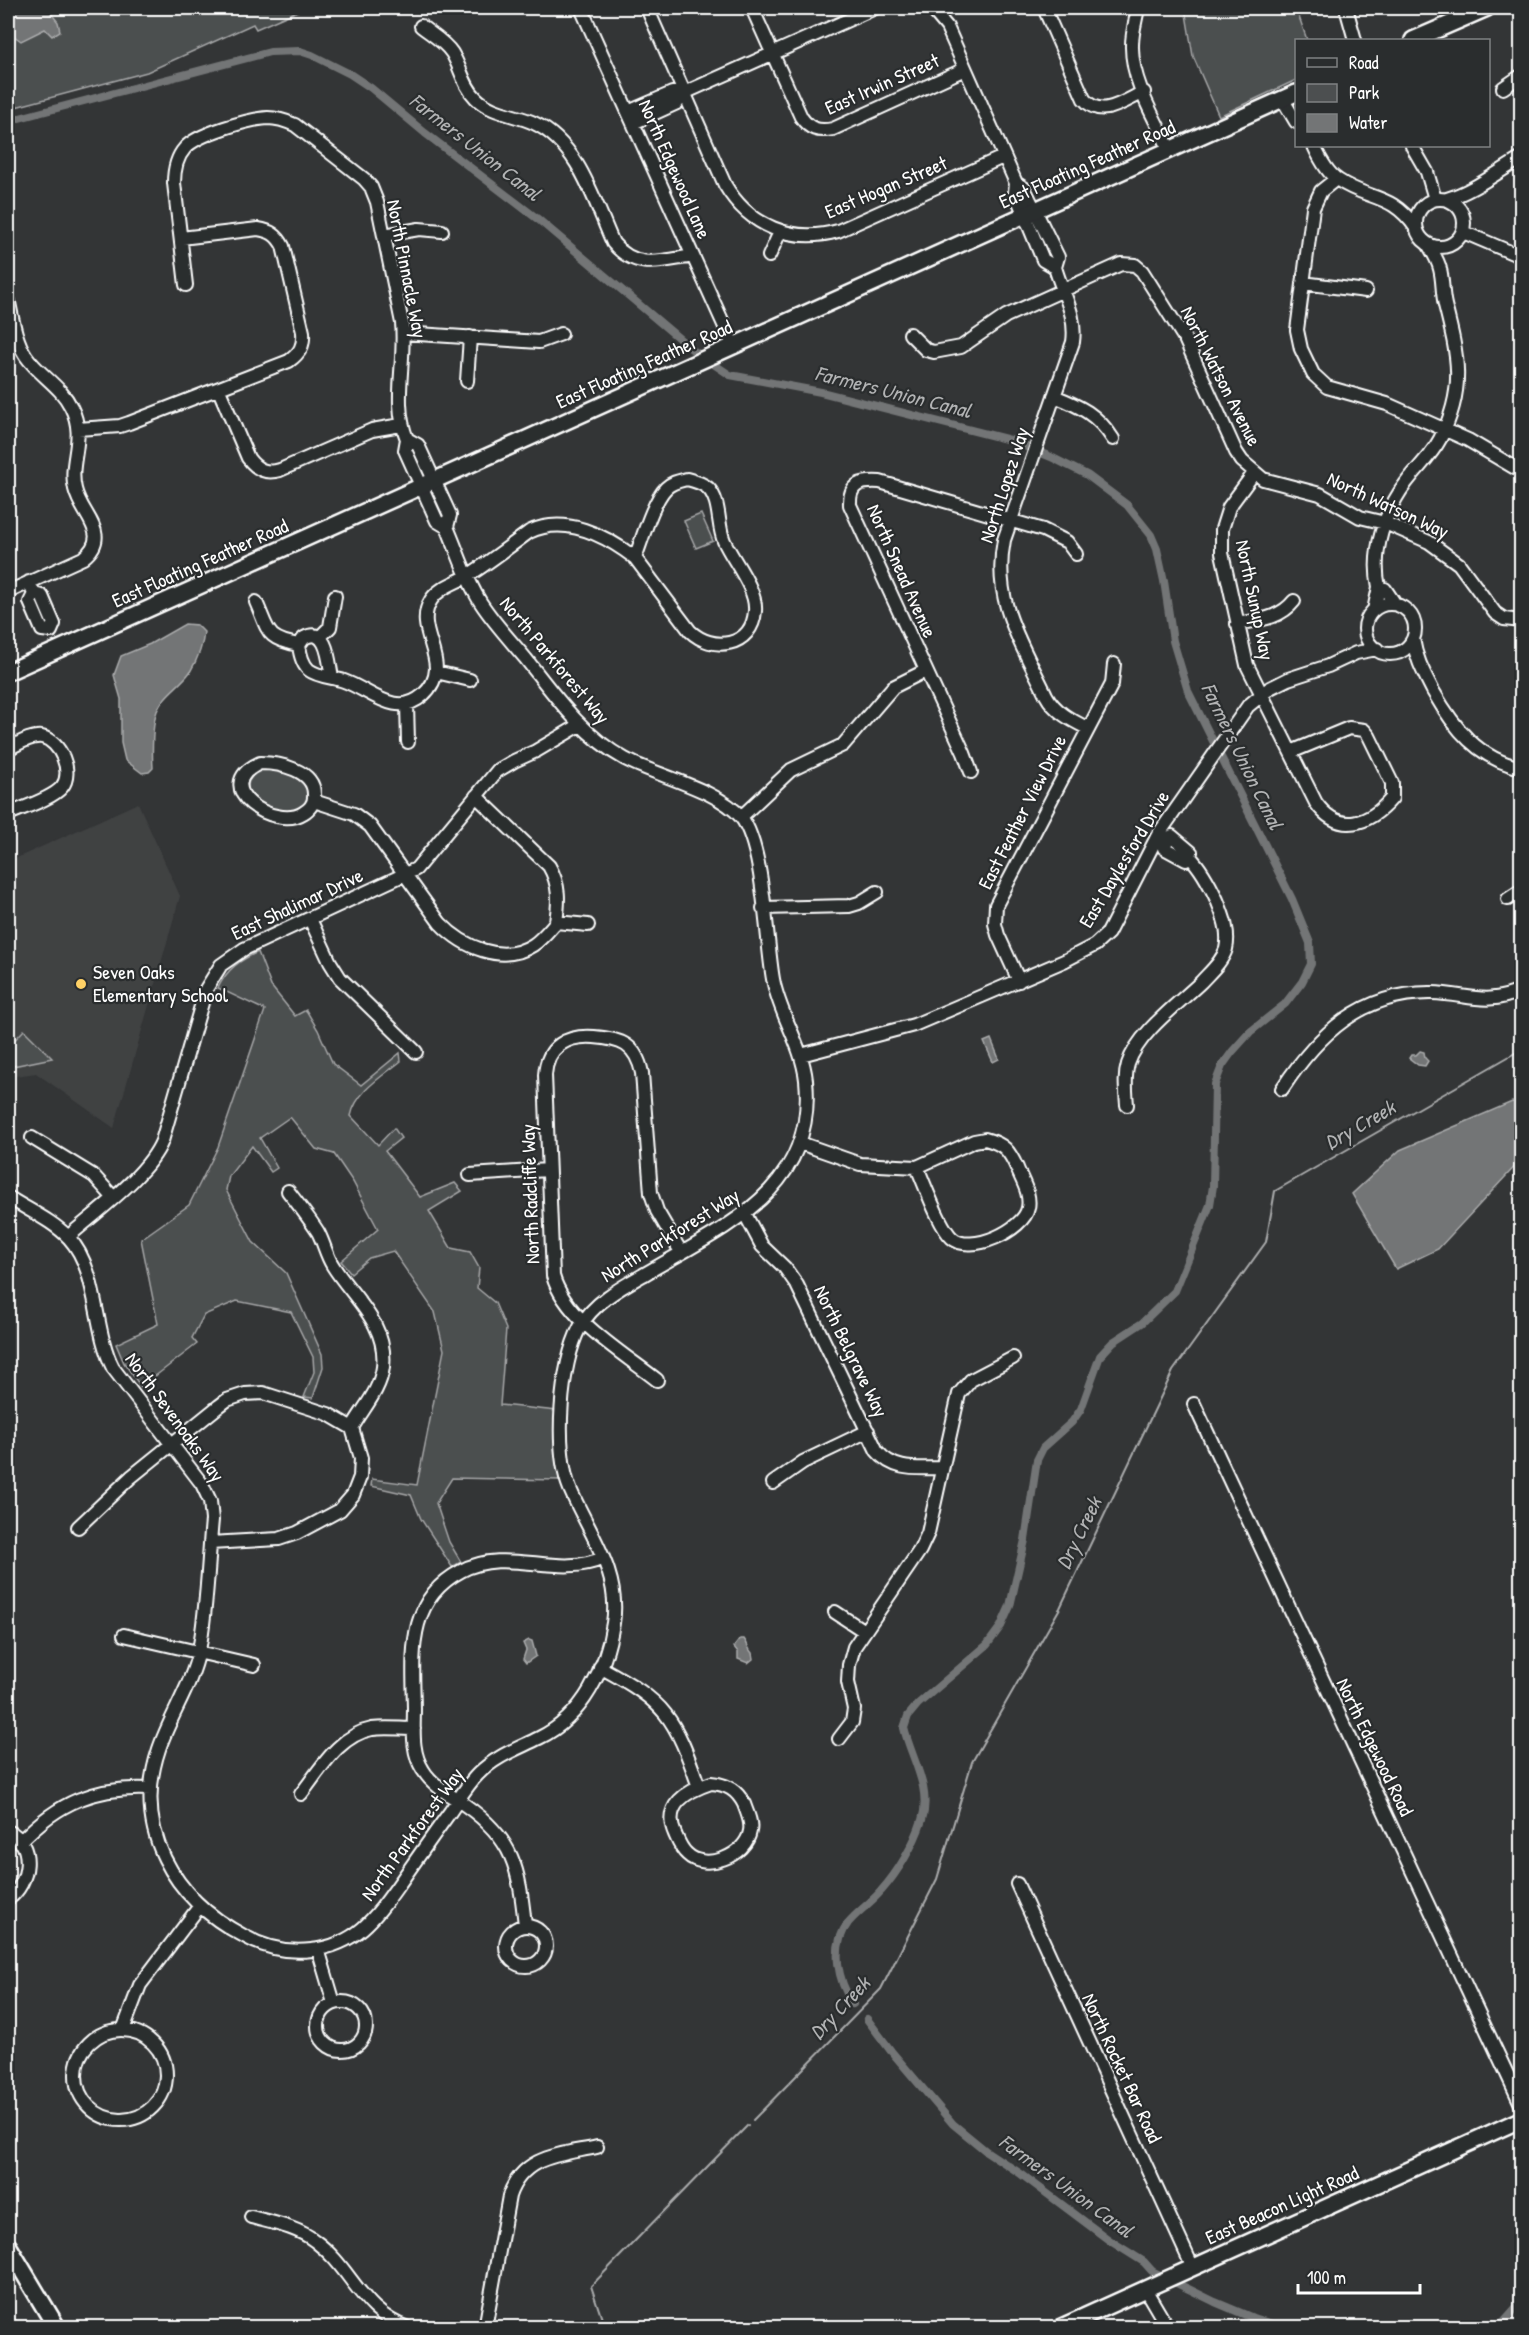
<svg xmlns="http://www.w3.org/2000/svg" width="1529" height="2335" font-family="'Patrick Hand',sans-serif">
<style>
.built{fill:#404243}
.green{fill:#4c4f50;stroke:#a6a7a8;stroke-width:1.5}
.water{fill:#737576;stroke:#abacad;stroke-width:1.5}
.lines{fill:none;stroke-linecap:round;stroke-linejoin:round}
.stream{stroke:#abacad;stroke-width:2}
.canal{stroke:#737576;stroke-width:8}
.minor-casing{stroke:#fff;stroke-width:16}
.major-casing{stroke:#fff;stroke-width:20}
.highway-casing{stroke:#fff;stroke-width:21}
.minor{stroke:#2a2d2e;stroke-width:12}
.major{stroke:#2a2d2e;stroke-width:15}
.highway{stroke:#2a2d2e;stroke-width:16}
.poi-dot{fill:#ffd166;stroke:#2a2d2e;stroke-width:2}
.labels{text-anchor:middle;stroke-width:4.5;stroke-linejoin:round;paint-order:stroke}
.street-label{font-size:20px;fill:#fff;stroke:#2a2d2e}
.poi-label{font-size:20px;fill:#fff;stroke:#2a2d2e;text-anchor:start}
.water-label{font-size:21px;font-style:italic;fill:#b2b3b4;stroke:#2a2d2e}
</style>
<rect width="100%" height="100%" fill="#333536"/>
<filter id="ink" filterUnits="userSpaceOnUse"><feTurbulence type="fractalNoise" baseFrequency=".0167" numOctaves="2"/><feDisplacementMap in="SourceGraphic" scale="12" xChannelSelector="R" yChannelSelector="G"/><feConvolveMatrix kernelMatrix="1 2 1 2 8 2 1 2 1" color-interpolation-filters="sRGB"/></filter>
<g filter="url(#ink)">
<path class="built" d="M138,803l42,93 -66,232 -78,-55 -28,4v-215z"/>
<path class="green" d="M8,8h296l-48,21 -3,-5 -106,48 -139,37z
M1185,8h111l11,32h-11v40l-77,36 -26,-60z
M701,514l12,27 -17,7 -12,-27z
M261,769c11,0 27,3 37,9 14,7 13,27 -3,32 -20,6 -71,-18 -34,-41z
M258,952l13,34 24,30 11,-6 12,20 15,34 28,21 39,-32 1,8c-18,15 -45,30 -50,55l27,29 16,-17 7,10 -16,13 35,46 35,-14 7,8 -33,20 22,37 19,4 9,16 -2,20 18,15 11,26 -6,76 57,6 -1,45 5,24 -109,-2 -16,25 13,39 12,20 -9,5 -31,-48 -10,-24 -40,-9 1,-7 45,6 27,-135 -9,-38 -42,-61 -24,7 -18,15 -10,-12 37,-32 -25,-47 -19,-28 -18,-5 -26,-32 -30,21 17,30 -6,4 -19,-26 -23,30 -3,14 27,52 33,31 36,81 1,13 -10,31 -9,-1 10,-25 -1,-15 -22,-45 -54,-11 -33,14 -12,23 5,6 -56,43 -17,-24 -8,-19 42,-20 -17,-85 48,-34 29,-58 47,-137 -47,-22c9,-19 22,-28 40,-36z
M24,1030l28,28 -44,9v-20z"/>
<path class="water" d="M8,8h44l-2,4 8,10 2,9 -8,5 -7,-7 -24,12 -11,-8 2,-13 -4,-4z
M185,624l12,1 7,7c-1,14 -7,28 -14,40 -10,14 -26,22 -33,39 -5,12 -5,43 -4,57l-4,4 -7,1 -17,-13 -4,-17v-44l-7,-24 7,-19 29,-12z
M991,1039l8,20 -6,3 -9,-20z
M1420,1051l4,1 1,6 3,3 -3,5 -7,-1 -9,-7 2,-3h5z
M1512,1102l9,1v57l-83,89 -42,20 -44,-75 48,-44z
M740,1639h4c4,5 4,10 8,14l1,6 -5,4 -10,-4v-7l-4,-5z
M529,1640l3,1 4,15 -10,7 -3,-4 3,-9 -3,-7z"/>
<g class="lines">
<path class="stream" d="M753,2120l128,-131 56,-110 35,-117 88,-154 113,-237 93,-129 9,-51 247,-142
M605,2328l-14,-42 157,-161"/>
<path class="canal" d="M8,121l262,-69 30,-1 12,4 38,19 21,14 54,45 114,87 155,131 36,24 91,17 189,48 41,17 36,18 40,30 24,30 6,14 7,32 9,60 15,50 104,208 18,44 1,21 -9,18 -17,22 -35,28 -18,20 -10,14 -7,18 -2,102 -3,19 -35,86 -33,32 -29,19 -13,14 -19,53 -9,13 -29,26 -6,12 -12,80 -15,66 -9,20 -14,19 -69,59 -10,12 -4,12c7,30 28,60 18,92 -8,25 -24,52 -41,71 -10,12 -23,20 -33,32 -18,24 -10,58 5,81
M867,2019l24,32 62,73 33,27 35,23 88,66 35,22 8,9 63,31 38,16 31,10
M1498,2328l24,-27"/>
<defs>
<path id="minor" d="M581,8l153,339
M647,8l78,177c24,41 67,59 113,46l165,-74
M752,8l49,109c8,12 17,15 32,12l132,-60
M931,8l16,19 69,156
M1044,8l40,91c17,21 40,2 60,-7
M1138,8c-2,12 -6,24 -6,37 -1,36 23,74 38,105
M1346,8l9,32
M421,26c10,8 24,16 31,27 9,15 11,32 24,45 16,16 39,16 58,25 45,21 60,78 79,120 23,28 49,18 80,13
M1503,88l19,-13
M684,93l191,-85
M1283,100l13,22
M628,112l44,-19h12l-7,10 -44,20
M1314,146c5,11 13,27 24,34 31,21 53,12 78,48
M1412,146l15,26 8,27
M1336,179l-15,12 -8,17 -16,122 4,19 12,25 14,13 60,17 81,36 54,32
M1016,183l8,5 34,69 -3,10 -12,-7 -28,-68z
M1416 223a24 24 0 1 1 48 0a24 24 0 1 1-48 0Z
M1447,199c27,-8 50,-27 75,-41
M1463,232l59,25
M384,235l35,-6 23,2
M769,256l11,-24
M1055,267c7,26 22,47 18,75l-69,198c-12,61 17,102 42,155 9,17 25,25 41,33
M1303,283l63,8
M186,285l-12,-102c0,-13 2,-25 11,-35 12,-14 64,-29 83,-30 10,0 18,3 27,7l69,54 7,8 6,15 25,121c4,39 -10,79 5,116
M8,298c4,18 7,42 18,58 13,19 35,30 45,51 16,31 -3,54 4,82 6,27 38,45 8,69l-75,34
M403,333l136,9 22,-8
M910,334l16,16 8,2 27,-5 45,-31 115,-52 14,1 7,6 43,68 51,113 6,9 21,18 57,15 40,23 25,6 44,19 30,22 36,49 9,6 18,2
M467,381l3,-44
M219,390l29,68c9,12 18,16 32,12l92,-40 29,-5
M1054,396c26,10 44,19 59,43
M78,429l42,-3 9,-3 160,-62c11,-8 15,-15 14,-29l-20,-86c-6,-11 -12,-15 -25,-17l-77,9
M1254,473l-25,34 -7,22v24l25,112 69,138c23,32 53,22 76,-5v-15l-23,-47 -5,-6 -15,-2 -58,24
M687,479c8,2 15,4 21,9 13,13 9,37 16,53 9,20 33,48 31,70 -3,37 -43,41 -65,20l-55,-73c7,-18 18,-57 31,-70 6,-6 13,-7 21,-9z
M29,582l5,12 8,2 12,28 -3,7 -9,-1 -12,-28 4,-8
M1379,587c-8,-35 6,-76 27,-104 11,-15 25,-27 34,-44 26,-50 18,-83 5,-134 -3,-12 -2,-25 -5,-36 -2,-9 -8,-18 -12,-25
M256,602c13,29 9,37 43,43
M1365 629a25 25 0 1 1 50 0a25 25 0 1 1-50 0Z
M1374,610l5,-23 6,2 10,15
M1237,624c21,-4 43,-5 57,-23
M320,637l10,-10 5,-31
M1413,639c3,20 11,34 20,52 21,37 45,68 89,77
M436,672l34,8
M332,678c-3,-15 -4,-53 -28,-40l-5,7c1,9 3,19 10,25 9,7 24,7 35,11 26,9 52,38 79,14 34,-31 -12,-63 8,-95 8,-13 25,-17 38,-25 20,-13 40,-28 60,-43 36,-17 76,3 106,26
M407,704l1,38
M8,749c10,-5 23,-14 34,-12 18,4 32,35 20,50 -10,12 -40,21 -54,27
M260,763c20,0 54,7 54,31 1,8 -4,15 -11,19 -28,18 -96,-26 -43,-50z
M971,772l-7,-19 -114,-248c-1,-22 11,-24 30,-23l163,48 24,12 9,12
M476,796l73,70c11,19 10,35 7,56
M314,801l40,13 16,12 70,97c23,24 62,42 93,22 9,-6 16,-15 23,-23
M741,817l50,-47 52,-25 50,-58 32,-16
M1508,899l14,-9
M763,908l86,-2 10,-3 18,-11
M310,919l20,43 10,16 76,74
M556,922l32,3
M1019,981l-21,-46 -3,-11 1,-19 116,-221 2,-20
M801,1055l113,-30 150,-64 31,-16 13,-12 50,-98 90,-129 22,-18 18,-9 40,-13 28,-13 21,-4
M1282,1089c36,-55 80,-97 150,-96 36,1 54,14 90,-3
M1127,1105c-1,-14 -3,-28 1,-41 10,-31 50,-60 73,-82 9,-10 21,-20 25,-33 4,-17 -3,-34 -9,-49 -7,-15 -15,-31 -27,-43l1,-5 -19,-16 -5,5 -3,7 22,12 4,-3
M32,1138l62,38 19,21
M985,1139c19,5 24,11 32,29 5,13 14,26 11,40 -4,22 -58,47 -76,30 -13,-12 -27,-53 -35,-71l57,-26z
M800,1143l60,21 57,3
M470,1175l78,-5
M288,1191c10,13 21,27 30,41 6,11 8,23 15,34 20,32 55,58 50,101 -3,24 -20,41 -31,61
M8,1197c20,13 45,24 61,41 30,33 24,91 44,130l89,116 8,17 2,19c-4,41 -5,91 -13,130 -7,35 -29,66 -40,99 -27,80 14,150 85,187 21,12 44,17 68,14 47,-6 65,-35 90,-70 16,-23 32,-46 48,-68 9,-13 17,-27 28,-38 18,-18 39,-25 61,-36 44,-21 67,-69 74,-115 8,-50 -24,-90 -43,-134 -16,-38 -10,-125 10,-162 13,-24 40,-39 63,-52 79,-47 174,-84 163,-195 -4,-36 -27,-66 -33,-101 -7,-39 -9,-133 -32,-162 -22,-27 -84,-41 -116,-58 -42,-23 -70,-63 -99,-100 -15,-18 -32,-36 -45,-56 -15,-23 -23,-51 -34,-76l3,-12 -32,-70 -11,-6 -2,11 32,71 10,6
M745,1214l17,32 23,22 12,17 80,166c17,21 40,17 65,17
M68,1237c28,-25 80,-62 94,-96l44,-152 15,-24 23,-16 172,-80 81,-98 17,-10 22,-10 44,-26
M657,1380c-34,-27 -92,-61 -104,-104l-8,-201c2,-29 22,-40 49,-38 27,2 42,7 48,36l9,120 6,18 24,41
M1194,1404l328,702
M773,1483l30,-21 65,-31
M78,1527l53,-50 88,-71 8,-6 18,-6 18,-1 65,21 24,14
M210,1543l69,-4 18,-6 43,-23 13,-15 7,-18 1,-19 -9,-30
M835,1612l29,19
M124,1635l130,30
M600,1667c67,36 74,49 99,120
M839,1739l13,-17 2,-13 -6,-27 1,-17 5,-18 66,-97 8,-17 31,-139 12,-14 42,-22
M711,1783c16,1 26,7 33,21 3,9 8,18 6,27 -4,25 -45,41 -63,23 -6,-5 -9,-13 -12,-20 -13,-29 12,-43 36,-51z
M301,1794c19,-24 38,-59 71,-65 14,-2 28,0 42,0
M8,1831c28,13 22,53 0,68
M20,1842c38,-40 76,-56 131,-53
M1017,1884l176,384
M525,1925c-6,-56 -11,-86 -60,-120 -15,-10 -33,-20 -42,-35 -12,-18 -9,-41 -9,-62 -1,-53 -8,-108 47,-137 46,-25 97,8 142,-13
M506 1946a20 20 0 1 1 40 0a20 20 0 1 1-40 0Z
M318,1949l16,54
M318 2026a24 24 0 1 1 48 0a24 24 0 1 1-48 0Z
M123,2030l17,-45 59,-78
M76 2075a45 45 0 1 1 90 0a45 45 0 1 1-90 0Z
M251,2217c22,6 46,10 64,24 37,27 46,71 93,87
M1145,2289l23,39
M485,2328l24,-132c14,-41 51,-41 88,-49"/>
<path id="major" d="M1413,40l74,-32
M8,672l1288,-579
M1059,2328l463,-209"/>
<path id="highway" d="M8,2246l49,82"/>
</defs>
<use href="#minor" class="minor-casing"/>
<use href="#major" class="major-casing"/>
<use href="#highway" class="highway-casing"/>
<use href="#minor" class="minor"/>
<use href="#major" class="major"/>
<use href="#highway" class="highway"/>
</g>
</g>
<circle class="poi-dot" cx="81" cy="984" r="6"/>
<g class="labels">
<g class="street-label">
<text transform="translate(882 84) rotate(-24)" y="7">East Irwin Street</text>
<text transform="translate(1087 164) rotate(-24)" y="7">East Floating Feather Road</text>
<text transform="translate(675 169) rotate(66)" y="7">North Edgewood Lane</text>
<text transform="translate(886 187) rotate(-23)" y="7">East Hogan Street</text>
<text transform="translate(407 269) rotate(79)" y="7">North Pinnacle Way</text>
<text transform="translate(644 364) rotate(-24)" y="7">East Floating Feather Road</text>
<text transform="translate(1221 376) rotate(63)" y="7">North Watson Avenue</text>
<text transform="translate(1004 485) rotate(-72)" y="7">North Lopez Way</text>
<text transform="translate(1388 505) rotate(25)" y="7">North Watson Way</text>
<text transform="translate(200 563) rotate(-24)" y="7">East Floating Feather Road</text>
<text transform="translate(902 571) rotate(66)" y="7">North Snead Avenue</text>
<text transform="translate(1255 600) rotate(78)" y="7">North Sunup Way</text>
<text transform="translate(555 660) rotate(50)" y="7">North Parkforest Way</text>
<text transform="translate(1022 812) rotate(-63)" y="7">East Feather View Drive</text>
<text transform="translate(1124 859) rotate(-59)" y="7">East Daylesford Drive</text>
<text transform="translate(297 904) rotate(-25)" y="7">East Shalimar Drive</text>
<text transform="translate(530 1194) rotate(-92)" y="7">North Radcliffe Way</text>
<text transform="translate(670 1235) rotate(-32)" y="7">North Parkforest Way</text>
<text transform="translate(851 1351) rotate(64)" y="7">North Belgrave Way</text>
<text transform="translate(175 1417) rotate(54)" y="7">North Sevenoaks Way</text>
<text transform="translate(1375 1747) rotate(64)" y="7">North Edgewood Road</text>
<text transform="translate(412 1834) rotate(-54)" y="7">North Parkforest Way</text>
<text transform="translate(1122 2068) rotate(65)" y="7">North Rocket Bar Road</text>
<text transform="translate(1282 2205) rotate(-24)" y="7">East Beacon Light Road</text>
</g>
<g class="poi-label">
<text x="93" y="979">Seven Oaks<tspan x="93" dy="23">Elementary School</tspan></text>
</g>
<g class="water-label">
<text transform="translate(475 147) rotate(38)" y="7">Farmers Union Canal</text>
<text transform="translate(893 392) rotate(14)" y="7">Farmers Union Canal</text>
<text transform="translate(1242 756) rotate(64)" y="7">Farmers Union Canal</text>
<text transform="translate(1360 1125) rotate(-30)" y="7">Dry Creek</text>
<text transform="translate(1079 1533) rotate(-64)" y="7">Dry Creek</text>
<text transform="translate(840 2008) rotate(-47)" y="7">Dry Creek</text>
<text transform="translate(1066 2186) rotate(36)" y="7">Farmers Union Canal</text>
</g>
</g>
<rect width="1529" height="2335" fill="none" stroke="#2a2d2e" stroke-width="30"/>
<rect x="15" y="15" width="1499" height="2305" fill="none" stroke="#fff" stroke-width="2" filter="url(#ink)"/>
<rect x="1295" y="39" width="195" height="108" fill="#2a2d2e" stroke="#7f8182" stroke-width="1.5"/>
<rect x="1307" y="58" width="30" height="9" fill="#2a2d2e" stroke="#7f8182" stroke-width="1.5"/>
<text x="1349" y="69" font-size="18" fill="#ffffff">Road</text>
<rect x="1307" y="84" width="30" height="18" fill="#4c4f50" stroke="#7f8182" stroke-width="1.5"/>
<text x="1349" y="99" font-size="18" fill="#ffffff">Park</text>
<rect x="1307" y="114" width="30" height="18" fill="#737576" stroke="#7f8182" stroke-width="1.5"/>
<text x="1349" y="129" font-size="18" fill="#ffffff">Water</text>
<path d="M1298 2284v9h122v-9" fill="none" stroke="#ffffff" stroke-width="3"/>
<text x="1307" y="2284" font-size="18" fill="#ffffff" stroke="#2a2d2e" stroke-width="4.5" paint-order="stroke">100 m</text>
</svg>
